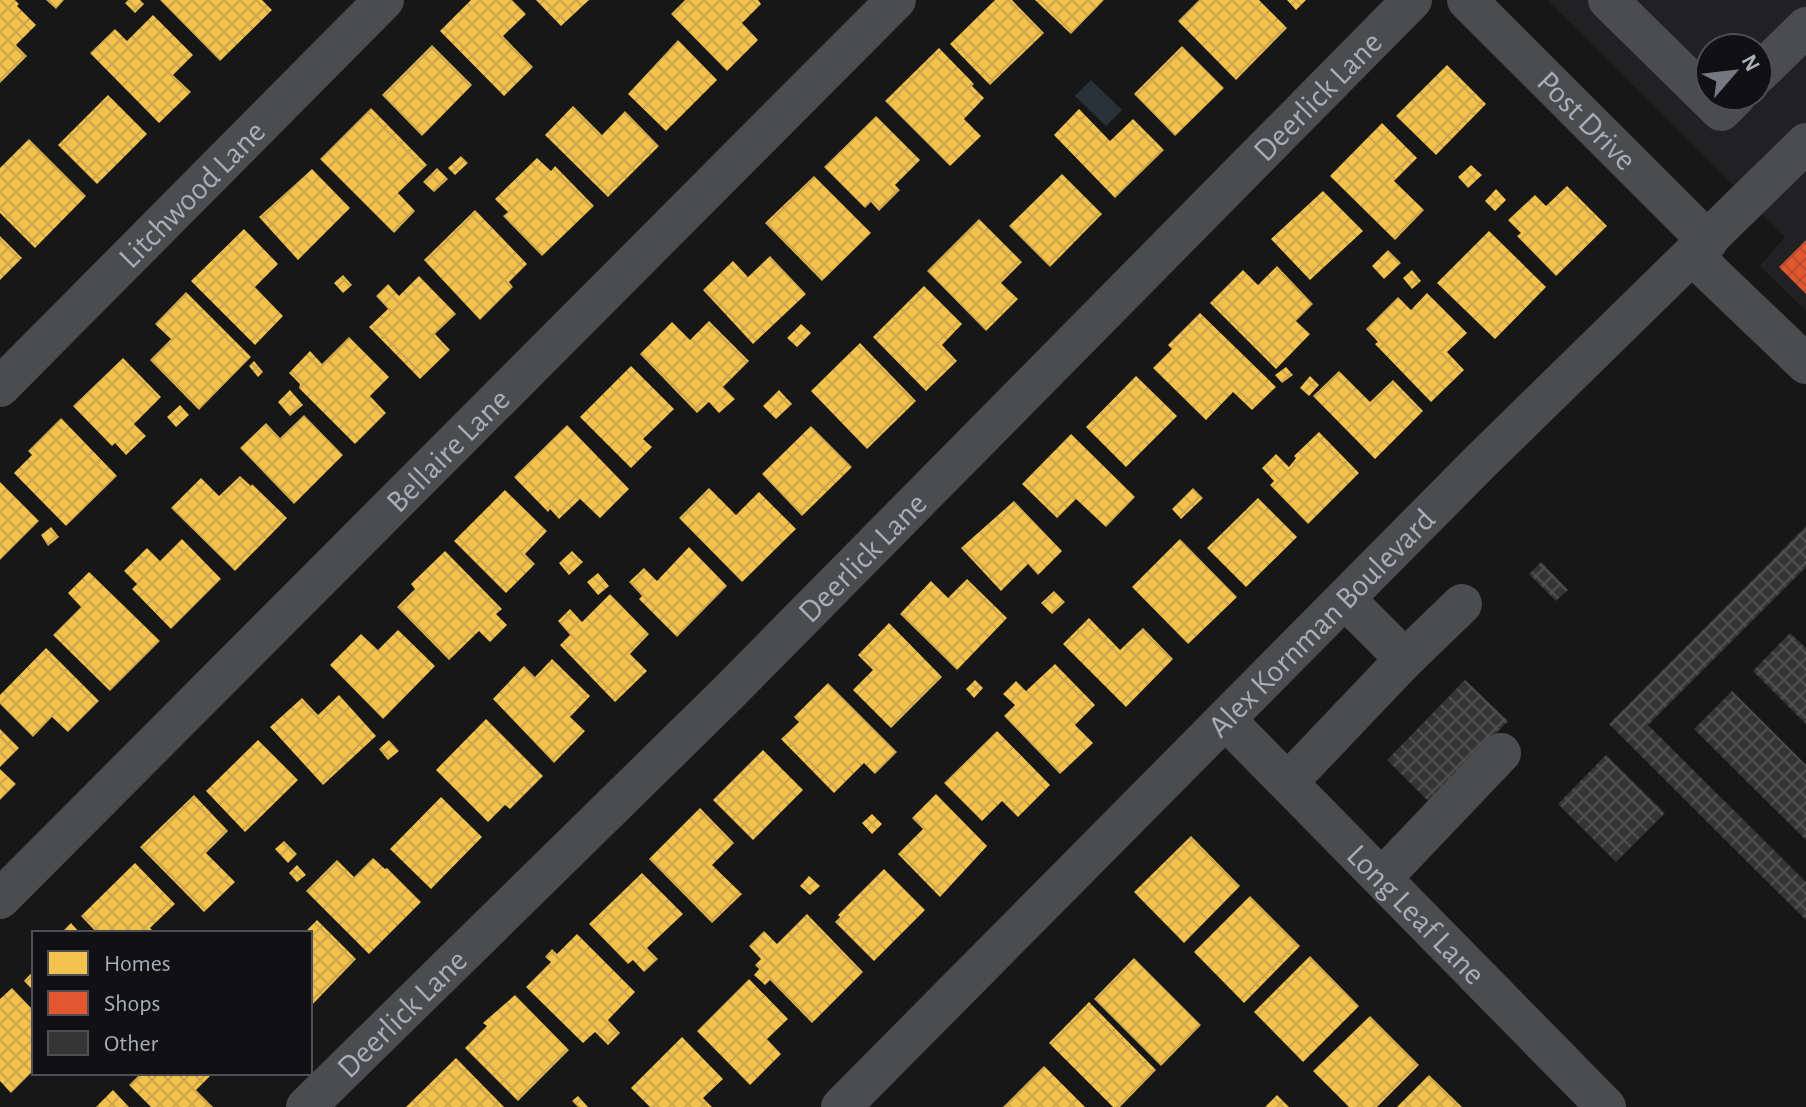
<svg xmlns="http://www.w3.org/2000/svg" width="1806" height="1107" font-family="'Alegreya Sans',sans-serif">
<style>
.built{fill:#212123;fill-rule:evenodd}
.water{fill:#2a3239}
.homes{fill:url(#homes-cross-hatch)}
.shops{fill:url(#shops-cross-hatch)}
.building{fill:url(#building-cross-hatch)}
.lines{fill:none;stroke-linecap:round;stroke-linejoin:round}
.minor{stroke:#4b4c50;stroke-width:40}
.labels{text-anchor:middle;stroke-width:8;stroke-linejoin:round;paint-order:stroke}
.street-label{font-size:32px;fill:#a8adb8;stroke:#111113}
</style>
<defs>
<pattern id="homes-cross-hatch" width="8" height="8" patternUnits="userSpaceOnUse" patternTransform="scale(2)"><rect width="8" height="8" fill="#f2c14e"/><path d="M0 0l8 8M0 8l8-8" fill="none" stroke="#cca549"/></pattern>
<pattern id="shops-cross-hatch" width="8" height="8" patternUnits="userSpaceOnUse" patternTransform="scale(2)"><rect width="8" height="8" fill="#e4572e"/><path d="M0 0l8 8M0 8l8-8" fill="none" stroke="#b84e30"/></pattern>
<pattern id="building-cross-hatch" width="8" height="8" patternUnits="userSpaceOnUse" patternTransform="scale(2)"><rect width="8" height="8" fill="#353536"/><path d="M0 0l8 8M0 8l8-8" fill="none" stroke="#4f5051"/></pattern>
</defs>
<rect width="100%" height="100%" fill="#171717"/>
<path class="built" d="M1547,0h259v311l-46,-45 25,-29zM1710,48h48v48h-48z"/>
<path class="water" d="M1091,80l31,30 -16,16 -31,-30z"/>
<path class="homes" d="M0,0h15l4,4 -2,2 19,19 -20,20 11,11 -27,27z
M46,0h18l-8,9z
M128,0h12l4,4 -9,9 -10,-10z
M160,0h102l10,10 -52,51z
M471,0h41l14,14 -23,22 30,31 -29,29 -64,-65z
M536,0h53l-28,26z
M685,0h73l3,4 -19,19 16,17 -31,31 -56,-57z
M995,0h17l32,33 -54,52 -40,-41z
M1035,0h69l-33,34z
M1199,0h60l28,28 -51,52 -58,-59z
M1287,0h19l-10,10z
M153,15l40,40 -20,20 18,17 -32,31 -69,-70 25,-24 12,12z
M678,40l39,40 -51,51 -38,-37z
M432,45l40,40 -50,51 -40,-41z
M1182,46l42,42 -49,48 -41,-42z
M939,48l35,36 -2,2 12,12 -20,21 17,17 -31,30 -65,-65z
M1447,65l39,39 -50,51 -40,-39z
M108,95l39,39 -50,50 -39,-39z
M573,106l29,29 23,-24 34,35 -51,51 -63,-62z
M371,108l56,57 -29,28 17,18 -21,22 -74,-74z
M1079,109l31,32 23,-22 31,31 -49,48 -61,-63z
M876,116l44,44 -25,25 5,5 -21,21 -8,-9 -6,6 -41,-41z
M1382,123l35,35 -23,23 30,29 -29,30 -65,-64z
M29,139l57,57 -51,52 -35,-35v-45z
M461,156l7,7 -13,12 -7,-7z
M537,158l14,13 4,-5 39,40 -52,50 -39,-40 5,-4 -13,-13z
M1471,165l11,10 -14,13 -10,-11z
M437,168l11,11 -14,13 -11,-10z
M312,169l38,39 -52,52 -39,-43z
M1062,174l40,40 -52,53 -41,-41z
M814,176l57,57 -49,48 -57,-58z
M1567,186l40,40 -51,50 -39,-40 4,-3 -13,-13 27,-25 11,11z
M1496,189l10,11 -11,11 -10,-10z
M1323,191l40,40 -53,49 -39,-41z
M475,210l52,54 -18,18 4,5 -33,33 -56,-60z
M979,219l43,43 -21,21 17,16 -32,32 -59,-60z
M244,229l34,35 -23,23 28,29 -28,29 -64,-64z
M1489,231l57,56 -51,52 -58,-56z
M0,236l22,22 -22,22z
M1388,250l13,13 -17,16 -12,-13z
M770,256l36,38 -53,50 -50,-54 30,-29 15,16z
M1277,266l36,38 -17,17 14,13 -34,35 -66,-66 33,-33 15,15z
M1412,270l9,11 -9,8 -9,-11z
M343,275l9,10 -9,8 -9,-10z
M419,276l37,38 -21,20 15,16 -30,29 -51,-52 19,-18 -12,-13 12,-12 11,12z
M924,286l38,38 -20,21 15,16 -31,30 -53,-54z
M186,292l65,65 -52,53 -49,-50 21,-21 -16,-15z
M1427,293l40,40 -20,19 17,18 -33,32 -56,-58 3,-2 -12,-13 32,-32 13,13z
M1200,313l76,74 -24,23 -19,-18 -27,28 -53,-52 19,-19 -4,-4z
M709,321l40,40 -26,26 12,12 -16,14 -10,-11 -12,11 -57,-59 32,-32 18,18z
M801,324l10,9 -14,14 -10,-9z
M349,337l40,40 -19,19 16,17 -31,31 -56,-56 1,-4 -11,-11 21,-22 12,13z
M860,343l56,58 -49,48 -56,-58z
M123,358l38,39 -27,27 12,12 -20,19 -11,-12 -3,3 -39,-40z
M254,361l9,11 -5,5 -9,-11z
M631,366l43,43 -31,30 9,8 -21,21 -51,-51z
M1286,367l7,8 -11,8 -7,-8z
M1339,371l31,31 23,-22 30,31 -48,48 -62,-63z
M1136,376l41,40 -51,51 -40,-40z
M1310,376l9,9 -10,11 -9,-8z
M290,390l13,15 -13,11 -12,-14z
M779,390l13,14 -16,15 -13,-13z
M180,405l9,10 -13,12 -9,-10z
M304,415l39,40 -49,49 -54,-56 26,-25 14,15z
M61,418l56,58 -51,50 -52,-53 18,-18 -4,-4z
M567,425l62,64 -29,29 -20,-19 -21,20 -9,-10 -2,3 -34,-35z
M811,426l41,41 -50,49 -40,-42z
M1319,432l40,41 -51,51 -38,-39 4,-4 -12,-13 14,-14 13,13 7,-9 -2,-2z
M1071,434l64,63 -29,30 -30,-28 -19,19 -35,-34z
M240,476l11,10 1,-2 35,34 -52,53 -64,-63 30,-30 18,18z
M0,482l39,39 -39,39z
M709,488l27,27 23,-23 37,37 -54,53 -63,-64z
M1193,488l10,10 -22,21 -9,-10z
M505,490l42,41 -22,23 10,10 -29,29 -52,-52z
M1258,498l39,39 -51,50 -39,-39z
M1014,501l48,50 -24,24 -10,-11 -27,27 -40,-43z
M51,527l8,10 -11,9 -7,-11z
M182,539l39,40 -50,50 -39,-40 5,-5 -13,-13 23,-23 13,13z
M1180,539l57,58 -49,47 -56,-57z
M689,547l38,39 -50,51 -38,-38 3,-3 -13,-14 15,-14 13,13z
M445,551l57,58 -6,5 11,11 -17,17 -11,-11 -30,29 -52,-53 18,-18 -4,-5z
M572,551l11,11 -14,13 -10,-12z
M89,572l71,69 -50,50 -57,-56 28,-28 -13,-14z
M598,573l11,13 -11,9 -11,-13z
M967,579l40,39 -50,52 -57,-56 31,-33 17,17z
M1054,591l11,11 -13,12 -11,-11z
M610,594l39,40 -19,20 17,17 -32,31 -55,-57 10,-10 -12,-14 12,-12 12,13z
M1089,618l31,32 23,-22 30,31 -47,48 -63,-63z
M889,623l53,54 -51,51 -38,-38 20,-20 -15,-15z
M398,630l37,36 -52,53 -53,-54 31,-31 17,16z
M46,648l53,53 -31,31 -16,-15 -19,20 -33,-33v-9z
M552,659l38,37 -20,21 15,14 -31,32 -61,-64 31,-33 11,11z
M1055,664l40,41 -20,20 18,18 -33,31 -56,-58 11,-11 -12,-11 13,-13 10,10z
M975,680l8,8 -9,10 -8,-9z
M828,683l69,69 -22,22 -11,-11 -30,30 -53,-54 18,-17 -5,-5z
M339,695l37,41 -53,49 -53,-58 32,-29 16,17z
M486,719l57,57 -33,33 -5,-4 -17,17 -52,-52z
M0,729l19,19 -19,19z
M997,731l53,54 -32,32 -16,-16 -20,20 -38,-38z
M258,740l40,40 -53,52 -39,-41z
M389,740l10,11 -11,9 -9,-11z
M763,750l40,40 -50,50 -40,-40z
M0,769l16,15 -16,16z
M936,794l51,52 -47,51 -42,-43 25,-25 -11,-11z
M194,795l34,36 -22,22 29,29 -31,30 -64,-65z
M441,797l41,40 -51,52 -41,-40z
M700,808l34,35 -22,22 30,29 -30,29 -63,-64z
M872,814l10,10 -10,10 -10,-11z
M1191,836l49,50 -56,57 -50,-51z
M284,841l13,13 -9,9 -13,-14z
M373,858l12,11 2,-1 34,34 -52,52 -63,-63 31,-31 17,17z
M135,863l40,41 -25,24 5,5h-58l-16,-17z
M297,865l9,10 -9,7 -8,-9z
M884,869l41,41 -51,51 -39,-39 5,-5 -2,-2z
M642,873l41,41 -36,34 11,11 -14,13 -11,-12 -5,4 -39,-40z
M809,876l11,10 -10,9 -10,-9z
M1250,896l50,50 -56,57 -50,-51z
M807,914l56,58 -51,51 -42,-43 -5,5 -11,-10 5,-6 -4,-4 6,-6 -12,-13 15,-15 13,13z
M317,920l39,39 -46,48v-74h-6z
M71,923l9,10h-19z
M577,934l58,58 -27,28 12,13 -12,12 -13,-13 -12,11 -57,-56 25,-25 -6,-5 7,-8 5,5z
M1310,956l49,50 -56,56 -49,-50z
M1134,958l67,67 -40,41 -67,-67z
M34,970v21l-10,-10z
M749,979l39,40 -21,20 14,15 -31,31 -53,-54z
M12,988l22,23v59l-23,23 -11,-12v-82z
M515,995l54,55 -51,51 -53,-53 22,-22 -4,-3z
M1089,1002l67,68 -36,37h-7l-64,-64z
M1370,1016l49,49 -42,42h-28l-36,-36z
M682,1037l41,42 -20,19 9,9h-62l-19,-19z
M456,1058l48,49h-98z
M1044,1066l41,41h-82z
M141,1073h72l-17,17 17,17h-62l-22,-22z
M1429,1075l33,32h-65z
M113,1090l16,17h-33z
M1277,1095l12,12h-24z
M578,1096l10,11h-10l-6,-6z"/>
<path class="shops" d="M1806,240v54l-27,-27z"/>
<path class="building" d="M1806,526v41l-158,158 158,157v38l-197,-196z
M1541,562l27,28 -12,11 -27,-27z
M1790,633l16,15v76l-53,-53z
M1465,680l43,41 -79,81 -42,-42z
M1732,691l74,74v75l-112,-111z
M1606,755l59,58 -49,49 -58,-58z"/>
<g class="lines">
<g class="minor">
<path id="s1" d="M1467,0l241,241"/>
<path d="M1608,0l113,111 15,-15"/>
<path d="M1758,74l48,-47"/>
<path d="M1693,256l113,108"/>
<path id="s2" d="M0,387l384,-387"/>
<path d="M1345,599l60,60"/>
<path id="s3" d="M1226,720l380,387"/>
<path d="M1288,782l117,-123 57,-55"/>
<path d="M1382,878l119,-125"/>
<path id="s4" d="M0,899l896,-899"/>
<path id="s5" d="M306,1107l423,-415 683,-692"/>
<path id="s6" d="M841,1107l640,-646 325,-318"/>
</g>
</g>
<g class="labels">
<g class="street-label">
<text dy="11" stroke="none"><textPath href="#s5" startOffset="1430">Deerlick Lane</textPath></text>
<text dy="11" stroke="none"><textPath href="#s1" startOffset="170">Post Drive</textPath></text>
<text dy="11" stroke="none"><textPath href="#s2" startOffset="272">Litchwood Lane</textPath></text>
<text dy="11" stroke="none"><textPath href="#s4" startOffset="634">Bellaire Lane</textPath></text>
<text dy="11" stroke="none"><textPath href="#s5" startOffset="782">Deerlick Lane</textPath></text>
<text dy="11" stroke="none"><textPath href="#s6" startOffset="682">Alex Kornman Boulevard</textPath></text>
<text dy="11" stroke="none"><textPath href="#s3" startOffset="272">Long Leaf Lane</textPath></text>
<text dy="11" stroke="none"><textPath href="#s5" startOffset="134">Deerlick Lane</textPath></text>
</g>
</g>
<rect x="32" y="931" width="280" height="144" fill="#111113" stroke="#4d4f55" stroke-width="2"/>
<rect x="48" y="951" width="40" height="24" fill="#f2c14e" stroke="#4d4f55" stroke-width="2"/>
<text x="104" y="971" font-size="24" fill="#a8adb8">Homes</text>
<rect x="48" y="991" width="40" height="24" fill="#e4572e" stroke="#4d4f55" stroke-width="2"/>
<text x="104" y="1011" font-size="24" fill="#a8adb8">Shops</text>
<rect x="48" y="1031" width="40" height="24" fill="#353536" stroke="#4d4f55" stroke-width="2"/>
<text x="104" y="1051" font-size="24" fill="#a8adb8">Other</text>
<g transform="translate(1734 72) rotate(62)"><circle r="38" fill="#111113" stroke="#4d4f55" stroke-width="2"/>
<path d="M0-6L14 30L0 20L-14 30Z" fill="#757880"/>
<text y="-12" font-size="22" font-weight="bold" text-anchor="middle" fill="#a8adb8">N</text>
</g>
</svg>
